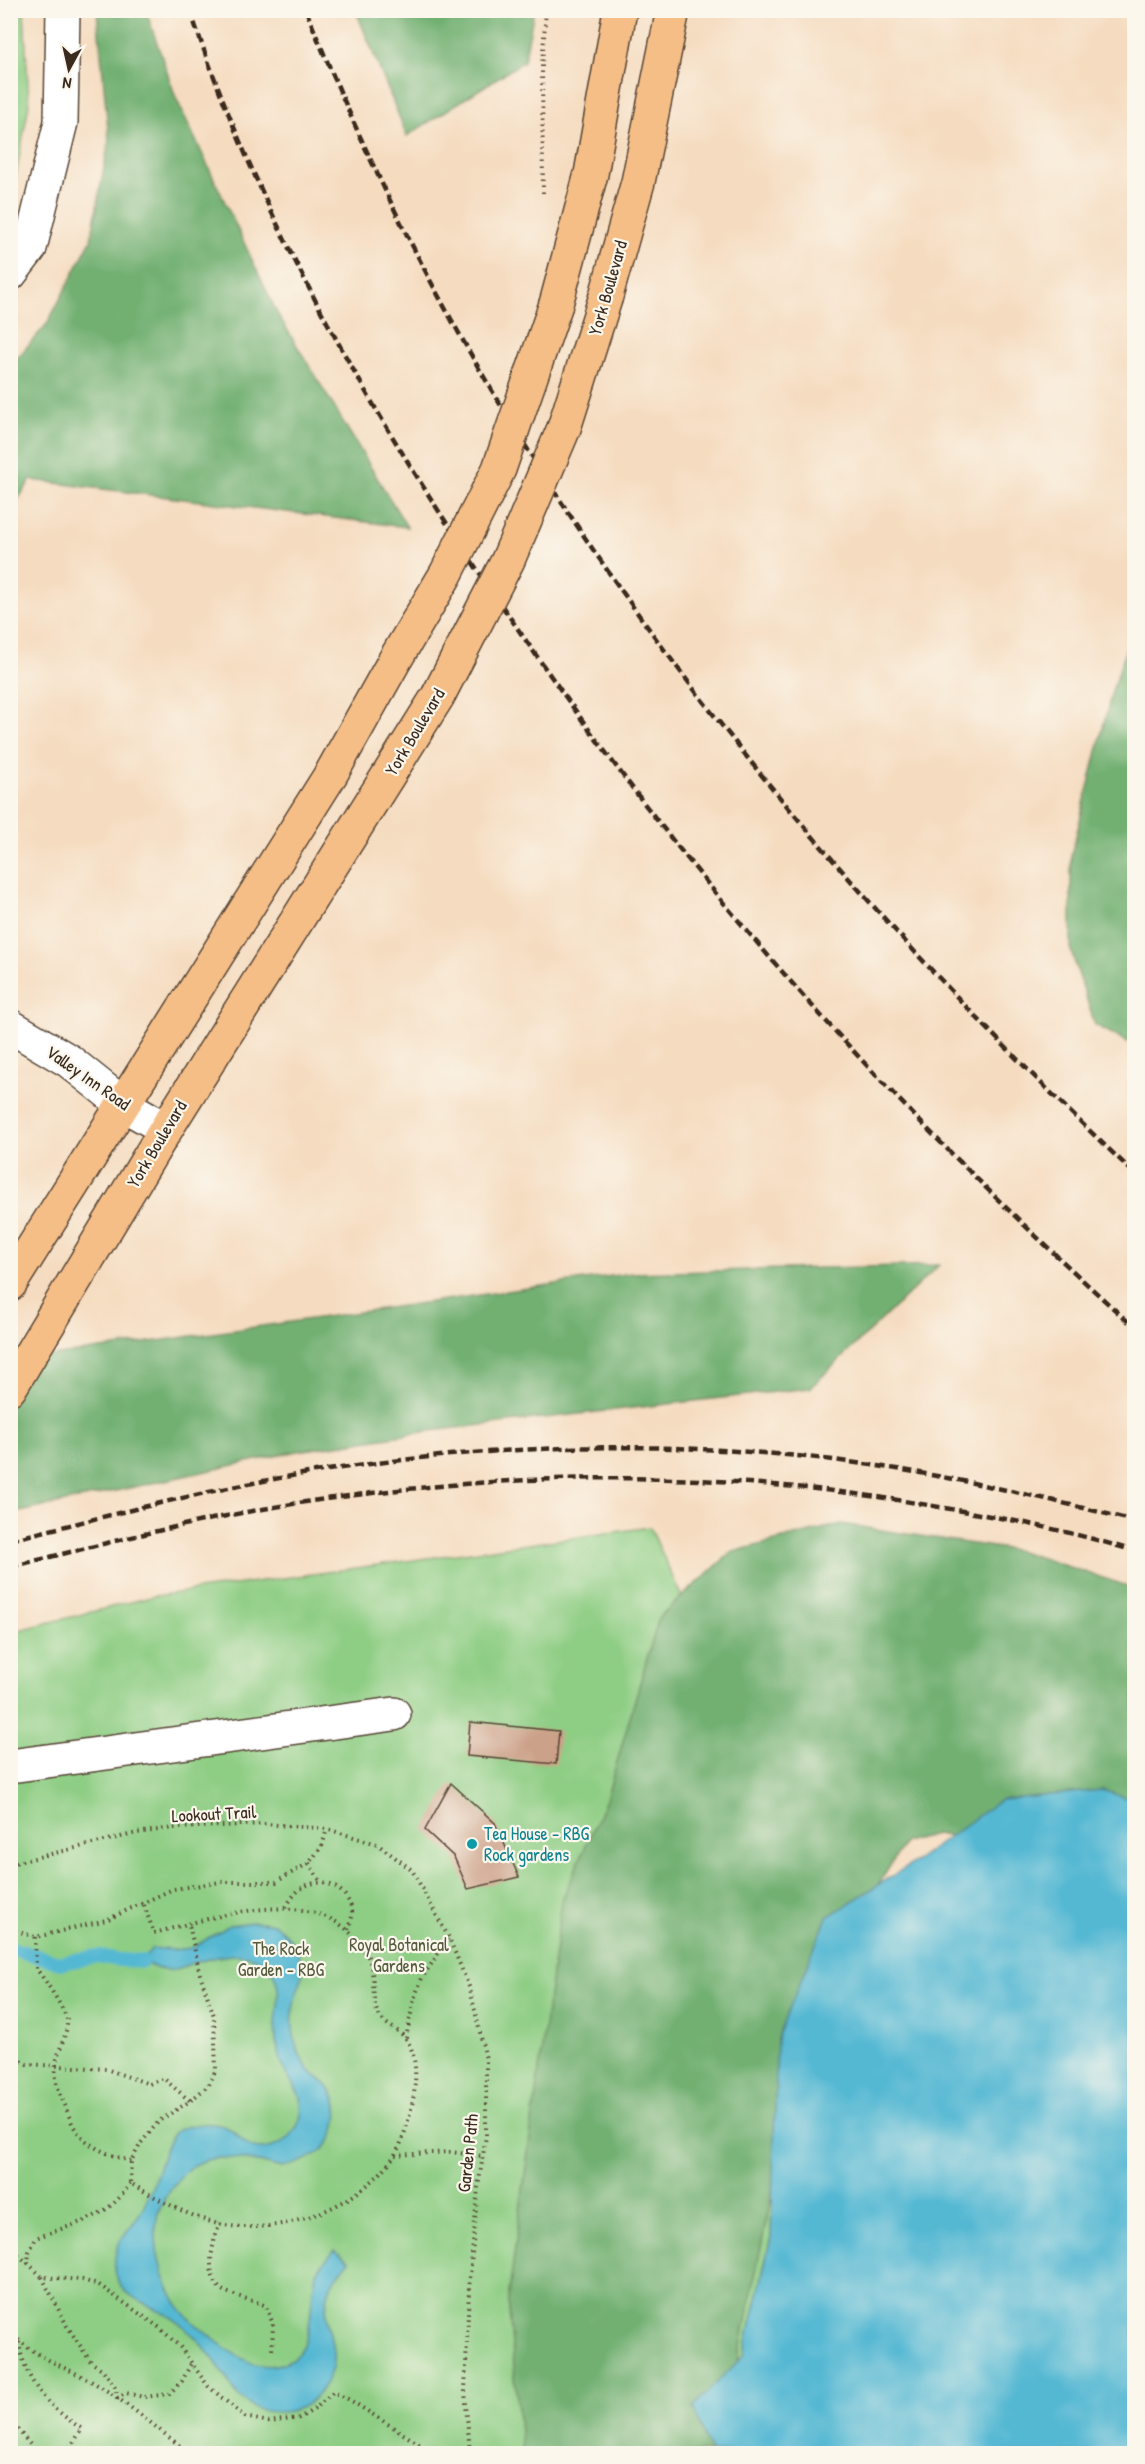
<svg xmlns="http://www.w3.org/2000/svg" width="1145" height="2464" font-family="'Patrick Hand',sans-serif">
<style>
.green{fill:#8ecd84;stroke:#647c51;stroke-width:1.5}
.forest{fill:#72b072;stroke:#566d48;stroke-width:1.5}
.water{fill:#54b8d3;stroke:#487178;stroke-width:1.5}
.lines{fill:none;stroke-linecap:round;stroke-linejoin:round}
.stream{stroke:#54b8d3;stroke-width:14}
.building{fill:#cca189}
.minor-casing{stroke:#574536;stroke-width:36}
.major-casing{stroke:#574536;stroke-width:36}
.path{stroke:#574536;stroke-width:4;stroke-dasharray:1.5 4.5;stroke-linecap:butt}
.minor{stroke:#fff;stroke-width:33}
.major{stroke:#f6be87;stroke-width:33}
.rail{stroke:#3b2a1e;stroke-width:4.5;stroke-dasharray:9 4.5;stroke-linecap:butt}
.major-bridge-casing{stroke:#574536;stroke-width:36;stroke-linecap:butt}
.major-bridge{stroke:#f6be87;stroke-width:33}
.culture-dot{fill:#0f9aa8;stroke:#fbf7ec;stroke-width:2}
.labels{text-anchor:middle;stroke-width:4.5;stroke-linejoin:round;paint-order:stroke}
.street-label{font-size:18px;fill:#3b2a1e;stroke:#fbf7ec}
.culture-label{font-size:18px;fill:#0d838f;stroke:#fbf7ec;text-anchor:start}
.park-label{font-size:18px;fill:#545b3d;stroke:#fbf7ec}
</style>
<rect width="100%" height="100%" fill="#fbf7ec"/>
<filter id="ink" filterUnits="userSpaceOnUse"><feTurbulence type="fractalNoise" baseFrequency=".0167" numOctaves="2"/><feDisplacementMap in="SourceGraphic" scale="12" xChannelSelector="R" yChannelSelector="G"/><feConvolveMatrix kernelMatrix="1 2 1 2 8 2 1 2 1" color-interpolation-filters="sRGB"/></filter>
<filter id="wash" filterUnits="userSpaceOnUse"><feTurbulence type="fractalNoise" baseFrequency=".008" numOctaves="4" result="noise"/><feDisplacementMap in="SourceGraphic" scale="24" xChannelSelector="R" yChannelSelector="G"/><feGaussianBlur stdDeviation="1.35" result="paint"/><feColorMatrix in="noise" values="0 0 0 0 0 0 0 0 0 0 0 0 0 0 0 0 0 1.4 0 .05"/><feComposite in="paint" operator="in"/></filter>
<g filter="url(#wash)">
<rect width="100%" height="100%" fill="#f5dcc0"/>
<path class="green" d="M11,10l13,1 5,93 -18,99z
M650,1527l177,390 -50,121 -6,199 -27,118 -50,52 17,46 -700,1v-822l144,-36z"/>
<path class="forest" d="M97,11h49l30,87 101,215 130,214 -376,-47 -20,29v-144l36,-41 44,-84 18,-100z
M356,11h178l-10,50 -117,75z
M1134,626v419l-39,-20 -24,-74v-95l41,-165z
M939,1265l-129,123 -380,43 -132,20 -287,63 -1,-152 623,-89z
M841,1524l179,27 114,37v284l-198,-38 -31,8 -91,145 -95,466 -197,1 -14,-154 54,-400 44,-100 53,-183 73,-65z"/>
<path class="water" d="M1102,1790l32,10v653h-423l-18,-46 51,-52 27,-118 6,-199 50,-121 89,-56 84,-61z
M253,1922c7,0 17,0 22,3 17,11 33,39 25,59 -12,27 -10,62 9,86 6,7 15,11 20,18 14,17 10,48 -7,62 -9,8 -29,16 -42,17 -6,0 -15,-4 -22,-5 -33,-7 -59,-9 -82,20 -7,9 -17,24 -19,36 -4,29 4,57 18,82 11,20 64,63 85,65 14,2 28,-1 38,-11 16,-17 11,-56 18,-79 3,-9 13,-18 19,-25l14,11c-10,12 -20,23 -22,39 -5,31 18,53 -2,84 -6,10 -14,19 -25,24 -13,6 -37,5 -49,-2 -16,-9 -22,-25 -32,-39 -12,-17 -25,-33 -41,-45 -25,-20 -67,-21 -63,-63 1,-17 12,-27 21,-40 6,-7 10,-18 14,-27 7,-14 16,-53 25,-60 11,-9 43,-11 54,-3 13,7 16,21 33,20 28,-2 46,-29 37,-54 -2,-8 -10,-14 -13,-22 -4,-7 -6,-16 -8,-24 -9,-25 10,-55 -7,-79 -19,-25 -57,-13 -81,-6 -6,2 -13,6 -20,6 -10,1 -20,-4 -28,-9l10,-13 20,2 20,-2 38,-23z"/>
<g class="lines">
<path class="stream" d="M10,1948l51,15 37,-7 21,4 23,1"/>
</g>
<g id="blocks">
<path class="building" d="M470,1722l89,9 -3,33 -89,-8z
M451,1783l44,40 24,54 -51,12 -14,-32 -29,-27z"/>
</g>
</g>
<g filter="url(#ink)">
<use href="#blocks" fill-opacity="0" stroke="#574536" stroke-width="1.5"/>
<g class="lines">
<defs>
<path id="minor" d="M10,274l20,-26 31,-126 2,-112
M10,1026l59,35 55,44 42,24
M10,1766l384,-52"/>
<path id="major" d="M606,296l32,-114 35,-172
M556,304l35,-130 29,-164
M10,1284l321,-510 65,-116
M10,1388l156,-259 272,-433"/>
</defs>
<use href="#minor" class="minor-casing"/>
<use href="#major" class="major-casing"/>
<path class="path" d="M543,193l-1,-128 4,-55
M309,1863l11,18
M10,1864l127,-31 36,-5 93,-4 61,5 50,15 35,26 37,68 21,51 16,70v77l-8,51 -9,101 -4,103 5,63
M144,1905l10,28c67,-17 173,-56 214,24 8,16 2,44 11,58 6,11 20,14 27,24 13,17 10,51 5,70 -4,15 -8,34 -17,47 -35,54 -125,85 -186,65 -27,-9 -54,-24 -78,-38l1,-22 10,-18 18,-22 31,-20 19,-16 7,-16 -2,-53 -14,-42 -11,-50
M286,1907c3,-5 7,-11 11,-15 20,-19 50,-7 55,19 1,6 -2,13 -3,19
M10,1929l25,8 10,-2 61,-15 67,-31 48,-7h55l33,-19 13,-17 5,-17
M35,1937l1,32c7,7 30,43 31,51 1,16 -10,30 -11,45 -2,15 3,27 9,40 3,8 6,18 11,25 13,18 35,26 55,31
M406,2038l8,-39 8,-21 26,-39
M10,2056l17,8 79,5 43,15 14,-6 27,23
M395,2155l55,-3 33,4
M130,2183c-20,36 -59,41 -94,55l-7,14 -1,11 14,14 40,3 17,5 61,43 20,19 28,39 37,31 24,5 30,-4 16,-9 18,-17 17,8 77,49
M220,2223c-7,18 -17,53 2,67 6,4 34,11 44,16l7,18 -1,29
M10,2246l17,17
M42,2277l25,49 24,36 12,8 13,18 1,10
M10,2331c24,28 61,37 91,56 32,20 60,45 90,67
M19,2342c6,41 30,65 63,87l-16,25
M117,2399l9,-6 18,4 25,-3 13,-13 10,-19
M10,2420l28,34
M395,2454l32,-5 42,3"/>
<use href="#minor" class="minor"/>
<use href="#major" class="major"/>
<path class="rail" d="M190,10c74,220 190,420 321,609 64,93 130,184 202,271 128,156 271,302 421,437
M306,10c37,92 78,182 124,270 178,336 429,634 704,893
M10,1540c108,-27 215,-55 325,-71 145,-22 294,-28 440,-15 122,10 241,36 359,67
M10,1567c109,-27 219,-56 331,-70 199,-27 400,-26 598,10 66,11 132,24 195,44"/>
<defs>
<path id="major-bridge" d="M396,658l50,-84 53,-105 57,-165
M438,696l70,-136 56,-132 42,-132"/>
</defs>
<use href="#major-bridge" class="major-bridge-casing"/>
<use href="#major-bridge" class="major-bridge"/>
</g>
</g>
<circle class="culture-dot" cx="472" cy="1844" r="6"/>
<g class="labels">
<g class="street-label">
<text transform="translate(608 288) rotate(-74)" y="6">York Boulevard</text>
<text transform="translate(415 732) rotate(-59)" y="6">York Boulevard</text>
<text transform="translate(88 1078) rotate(35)" y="6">Valley Inn Road</text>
<text transform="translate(157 1144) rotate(-59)" y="6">York Boulevard</text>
<text transform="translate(214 1814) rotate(-3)" y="6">Lookout Trail</text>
<text transform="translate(468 2153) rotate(-84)" y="6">Garden Path</text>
</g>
<g class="culture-label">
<text x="484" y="1840">Tea House - RBG<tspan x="484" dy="21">Rock gardens</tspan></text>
</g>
<g class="park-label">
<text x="399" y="1951">Royal Botanical<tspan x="399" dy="21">Gardens</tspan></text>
<text x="281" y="1955">The Rock<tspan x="281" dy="21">Garden - RBG</tspan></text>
</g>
</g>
<rect width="1145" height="2464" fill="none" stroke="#fbf7ec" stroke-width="36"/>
<g transform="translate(69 69) rotate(188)" stroke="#fbf7ec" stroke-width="4.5" paint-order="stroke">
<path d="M0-4.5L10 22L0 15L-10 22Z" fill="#3b2a1e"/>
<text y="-9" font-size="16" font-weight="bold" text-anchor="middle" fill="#3b2a1e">N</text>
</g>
</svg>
